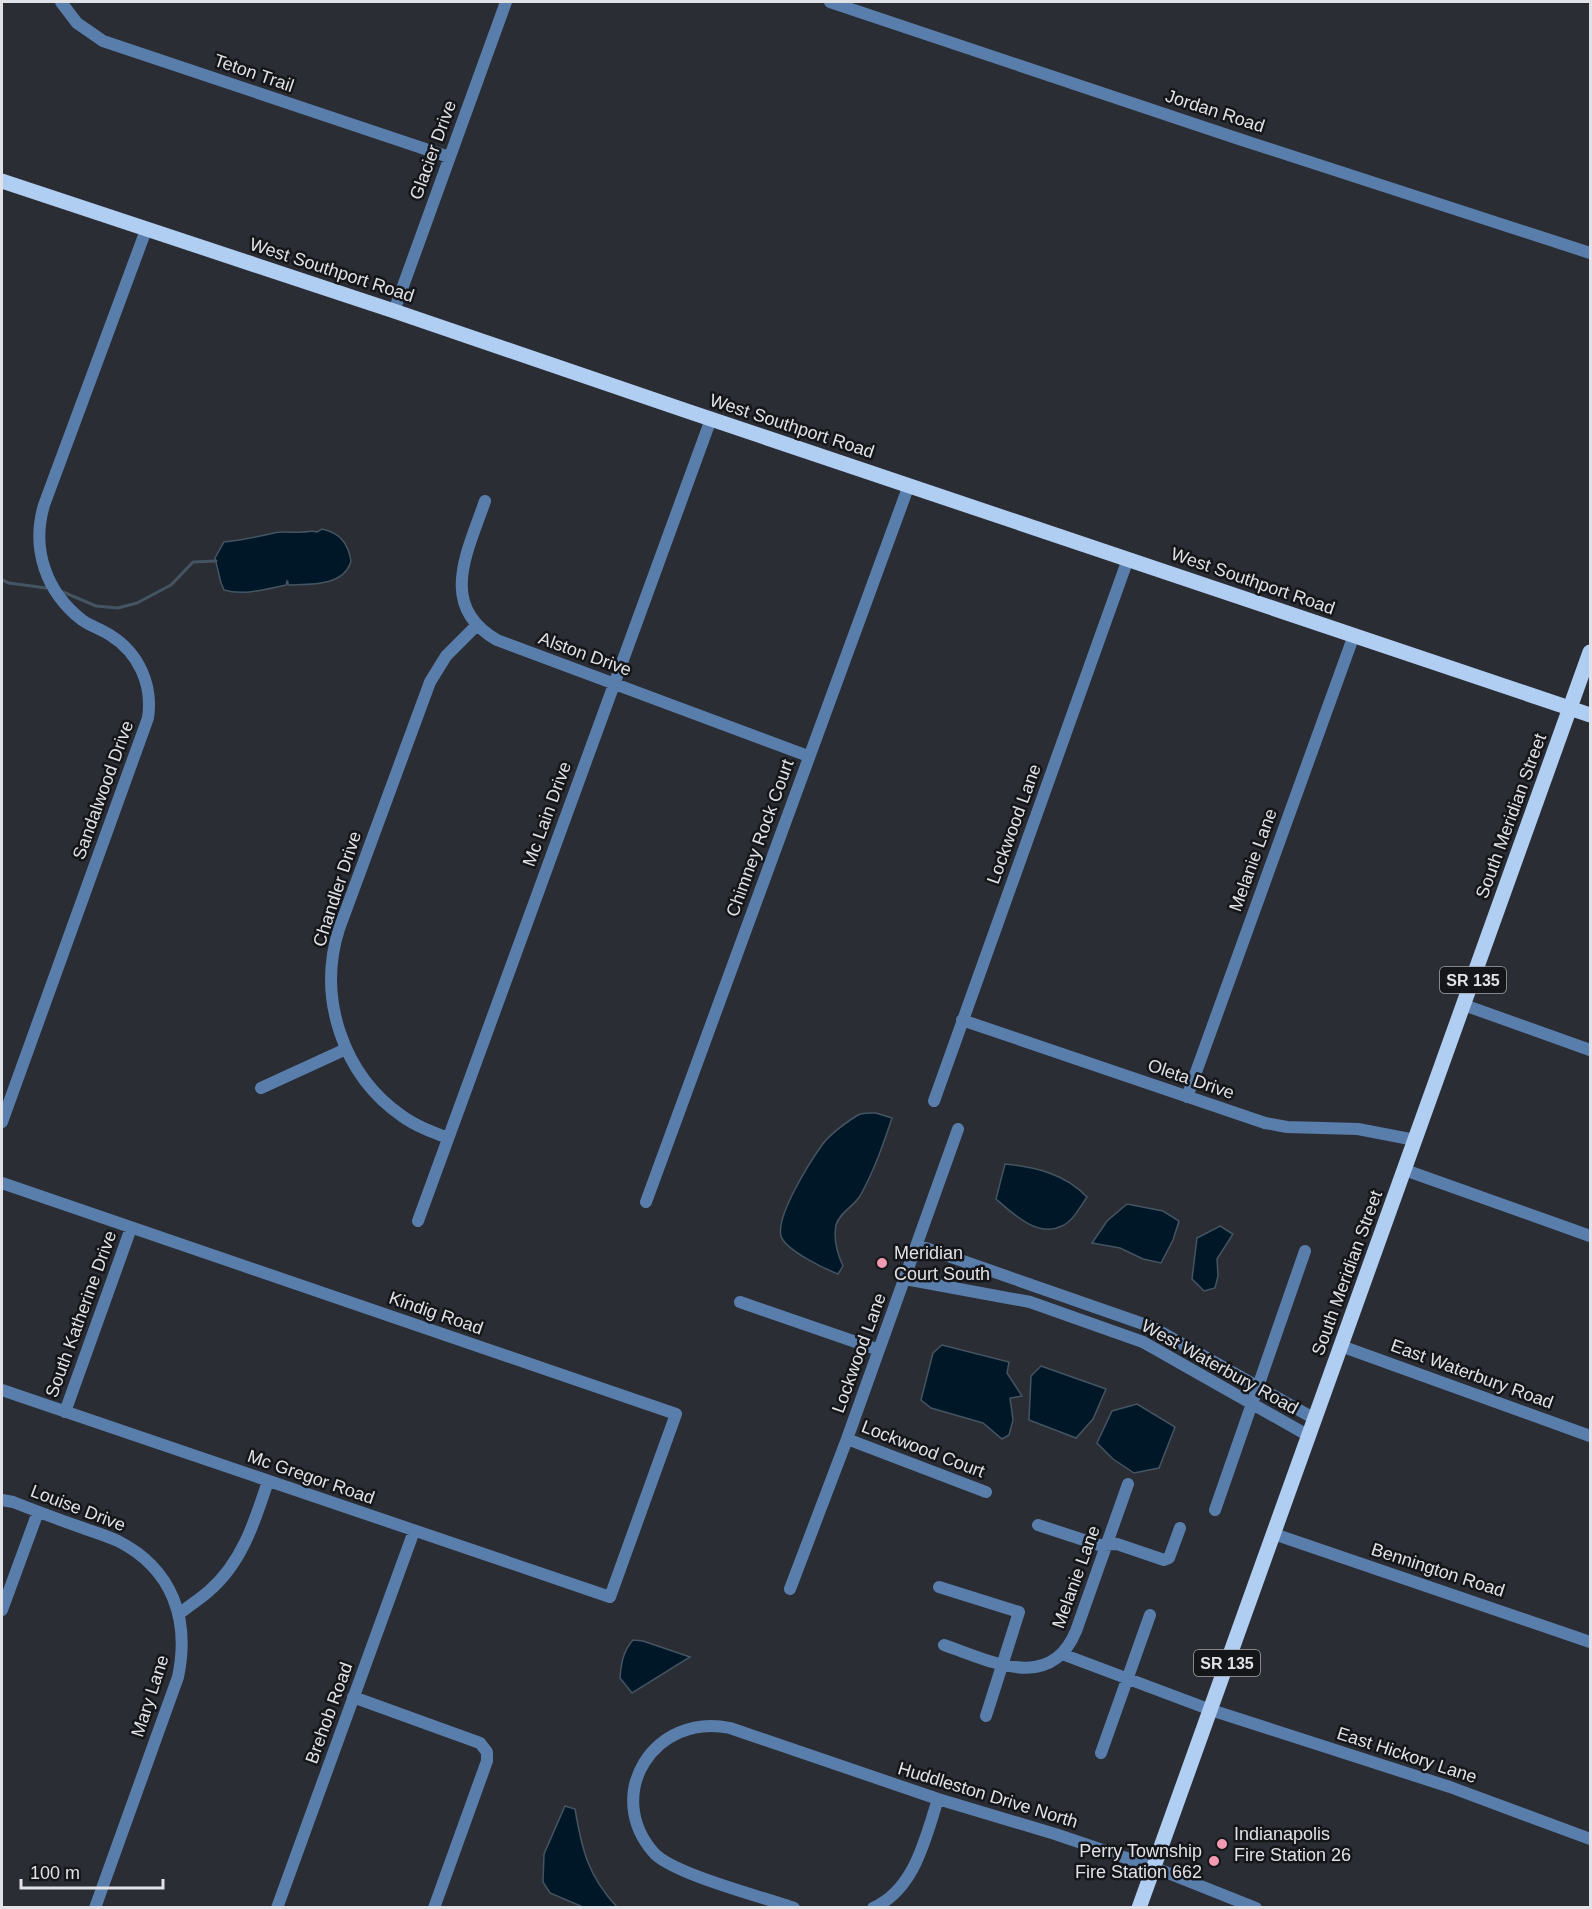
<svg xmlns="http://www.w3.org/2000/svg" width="1592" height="1909" font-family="Arial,sans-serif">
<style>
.water{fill:#001727;stroke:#445461;stroke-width:1.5}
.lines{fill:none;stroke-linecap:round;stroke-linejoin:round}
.stream{stroke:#445461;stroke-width:3}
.minor{stroke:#5a7eab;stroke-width:12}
.major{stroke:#b0cdf2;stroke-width:15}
.poi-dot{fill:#f19ab1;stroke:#151619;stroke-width:2}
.labels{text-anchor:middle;stroke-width:5;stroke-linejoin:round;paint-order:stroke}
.shield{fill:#151619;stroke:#a4a5a9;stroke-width:1.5}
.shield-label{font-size:16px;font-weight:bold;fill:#e1e2e7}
.street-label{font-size:18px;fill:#e1e2e7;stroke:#151619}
.poi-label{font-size:18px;fill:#e1e2e7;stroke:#151619;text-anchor:start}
</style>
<rect width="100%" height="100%" fill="#2b2d35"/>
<path class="water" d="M322,529c18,4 26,14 29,32 -7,26 -42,23 -63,24v-3l-1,-1 -1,4c-20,4 -42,11 -62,5l-3,-7 -6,-25 9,-16c17,-2 33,-5 50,-9 8,-2 20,0 29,-1 6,0 8,-2 14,0z
M876,1113l16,5c-9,27 -18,53 -32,78 -7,11 -20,16 -24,29 -3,15 1,28 7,41l-5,8c-13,-5 -53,-24 -57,-38 -5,-21 29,-74 41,-91 8,-11 25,-23 36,-30 5,-3 12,-2 18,-2z
M1005,1164c31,3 60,10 82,33 -7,10 -14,24 -25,29 -24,12 -49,-12 -66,-27z
M1127,1204l36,7 16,10 -6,19 -12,23 -18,-4 -23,-11 -28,-5 15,-22z
M1220,1226l13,8 -16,25 1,17 -3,12 -11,3 -12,-12 5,-41z
M942,1345l67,17 -2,11 15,23 -12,2 3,22 -4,15 -7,4 -19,-16 -52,-15 -10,-8 12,-47z
M1041,1366l65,23 -13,30 -17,19 -47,-18 2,-44z
M1137,1404l38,23 -16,41 -25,5 -21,-14 -16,-16 15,-32z
M633,1640l10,1 47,16 -58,36 -12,-15c1,-14 3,-27 13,-38z
M565,1806l10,3c7,41 13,67 42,98h-34l-33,-14 -7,-11 1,-28z"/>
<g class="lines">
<path class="stream" d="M2,580l7,3 37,5
M63,592l33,14 22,2 19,-5 34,-18 22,-23 23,-1"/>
<path class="minor" d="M61,2l16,21 26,18 346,116
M830,2l406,136 354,115
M394,311l112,-309
M485,501c-17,50 -48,105 12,139l311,116
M1464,1005l126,45
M962,1020l303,103 22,4 71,2 57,11
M261,1088l85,-39
M1187,1097l167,-462
M934,1101l194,-542
M2,1122l146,-404c5,-33 -9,-65 -38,-83 -9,-6 -20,-9 -28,-15 -36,-28 -51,-71 -38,-115l102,-275
M448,1138c-16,-6 -32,-12 -46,-22 -59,-41 -85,-118 -63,-187l91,-247 16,-26 31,-31
M1405,1170l185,66
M2,1183l674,231 -66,183 -608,-207
M646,1202l263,-717
M418,1221l293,-802
M917,1245l235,82 163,92
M905,1279l125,23 113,40 166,94
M740,1302l139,48
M1341,1346l249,90
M65,1412l66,-184
M847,1439l139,53
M2,1500l11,2c23,9 47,18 70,26 11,4 24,8 35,13 55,28 72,79 60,136l-83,231
M1215,1510l90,-259
M1038,1525l61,20 18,-1 47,16 5,-2 11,-30
M1274,1534l316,108
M939,1587l80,25 -33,104
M790,1589l57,-150 111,-310
M2,1610l36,-98
M179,1614c10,-8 21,-15 30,-23 33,-28 46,-70 59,-110
M944,1645c45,15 106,49 132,-14l52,-147
M1062,1654l149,56 239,77 140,52
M353,1697l127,46 7,9v9l-53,147
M1101,1753l49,-138
M277,1908l137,-377
M794,1908c-31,-11 -121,-34 -140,-55 -52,-59 1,-141 76,-125l208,71 117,35 98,33 103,41
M873,1908c42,-19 52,-69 65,-109"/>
<path class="major" d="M2,181l392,130 293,100 903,304
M1139,1908l451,-1256"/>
</g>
<g class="poi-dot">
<circle cx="882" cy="1263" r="6"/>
<circle cx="1222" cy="1844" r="6"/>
<circle cx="1214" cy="1861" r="6"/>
</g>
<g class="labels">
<g class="shield">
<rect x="1440" y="967" width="66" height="26" rx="4.5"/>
<rect x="1194" y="1650" width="66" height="26" rx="4.5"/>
</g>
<g class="shield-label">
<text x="1473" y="986">SR 135</text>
<text x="1227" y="1669">SR 135</text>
</g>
<g class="street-label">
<text transform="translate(254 73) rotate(19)" y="6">Teton Trail</text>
<text transform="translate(1215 111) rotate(18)" y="6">Jordan Road</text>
<text transform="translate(433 150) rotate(-70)" y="6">Glacier Drive</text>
<text transform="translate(332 270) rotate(18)" y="6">West Southport Road</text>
<text transform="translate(792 426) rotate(18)" y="6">West Southport Road</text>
<text transform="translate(1253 581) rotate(19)" y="6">West Southport Road</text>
<text transform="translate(585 654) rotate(20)" y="6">Alston Drive</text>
<text transform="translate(103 790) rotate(-70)" y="6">Sandalwood Drive</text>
<text transform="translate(547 814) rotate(-70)" y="6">Mc Lain Drive</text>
<text transform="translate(1511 816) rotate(-70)" y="6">South Meridian Street</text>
<text transform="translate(1014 824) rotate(-70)" y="6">Lockwood Lane</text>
<text transform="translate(760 838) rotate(-70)" y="6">Chimney Rock Court</text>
<text transform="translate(1253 860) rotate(-70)" y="6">Melanie Lane</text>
<text transform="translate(337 889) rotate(-72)" y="6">Chandler Drive</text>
<text transform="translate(1191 1079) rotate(19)" y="6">Oleta Drive</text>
<text transform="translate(1347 1273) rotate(-70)" y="6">South Meridian Street</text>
<text transform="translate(436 1313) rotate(19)" y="6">Kindig Road</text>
<text transform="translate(81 1314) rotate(-70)" y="6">South Katherine Drive</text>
<text transform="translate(859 1353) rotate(-70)" y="6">Lockwood Lane</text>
<text transform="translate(1220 1367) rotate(29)" y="6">West Waterbury Road</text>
<text transform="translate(1472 1374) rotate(20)" y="6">East Waterbury Road</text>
<text transform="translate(923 1449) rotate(21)" y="6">Lockwood Court</text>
<text transform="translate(311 1477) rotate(19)" y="6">Mc Gregor Road</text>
<text transform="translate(78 1508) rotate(21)" y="6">Louise Drive</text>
<text transform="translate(1438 1570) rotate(18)" y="6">Bennington Road</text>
<text transform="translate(1076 1577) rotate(-70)" y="6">Melanie Lane</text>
<text transform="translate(150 1696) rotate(-72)" y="6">Mary Lane</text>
<text transform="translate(329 1713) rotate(-70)" y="6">Brehob Road</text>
<text transform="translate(1407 1755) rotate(18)" y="6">East Hickory Lane</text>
<text transform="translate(988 1795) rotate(17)" y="6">Huddleston Drive North</text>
</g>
<g class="poi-label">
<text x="894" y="1259">Meridian<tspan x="894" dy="21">Court South</tspan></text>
<text x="1234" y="1840">Indianapolis<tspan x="1234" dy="21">Fire Station 26</tspan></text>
<text x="1202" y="1857" text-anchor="end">Perry Township<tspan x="1202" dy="21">Fire Station 662</tspan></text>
</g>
</g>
<rect width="1592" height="1909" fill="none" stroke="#e1e2e7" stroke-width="6"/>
<path d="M21 1879v9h142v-9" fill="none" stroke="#e1e2e7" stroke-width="3"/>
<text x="30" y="1879" font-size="18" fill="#e1e2e7" stroke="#151619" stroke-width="4.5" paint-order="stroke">100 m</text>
</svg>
